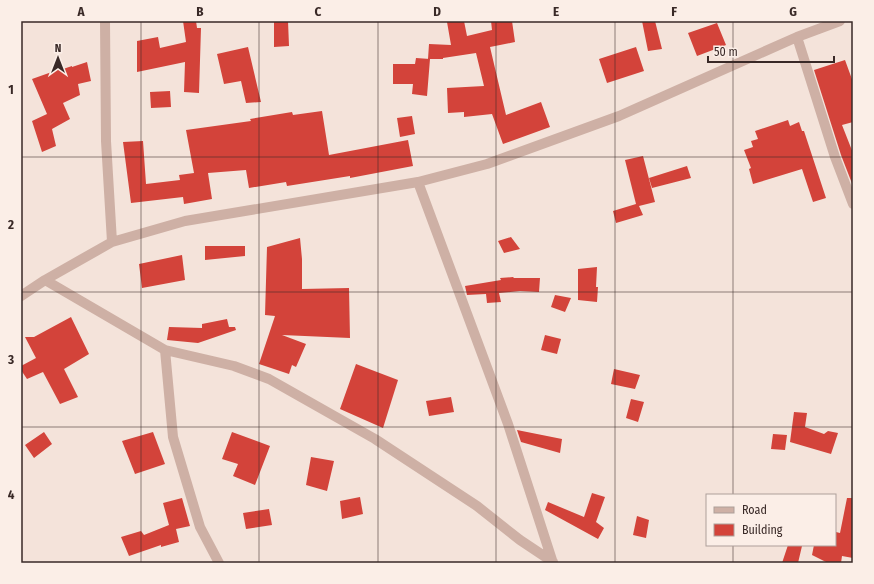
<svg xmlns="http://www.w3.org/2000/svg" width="874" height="584" font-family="'Fira Sans Condensed',sans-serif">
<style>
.building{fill:#d3433a}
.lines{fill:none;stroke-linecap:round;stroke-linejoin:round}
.minor{stroke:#ceb0a5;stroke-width:10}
.grid{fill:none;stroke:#392927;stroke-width:1;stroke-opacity:0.55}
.neatline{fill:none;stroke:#392927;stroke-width:1.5}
.grid-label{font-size:13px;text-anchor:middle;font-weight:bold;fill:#392927}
</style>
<rect width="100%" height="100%" fill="#f4e3da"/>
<path class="building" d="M183,21h13l1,7h4l-2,65 -15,-1 1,-30 -48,10v-31l21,-4 2,11 26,-6z
M274,21h14l1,25 -15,1z
M456,21h8l3,15 25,-6 -1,-9h21l3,21 -25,5 16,68 35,-13 9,25 -47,17 -11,-30 -28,3v-5l-16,1 -1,-25 37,-2 -8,-33 -33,5v1h-15l1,-15 22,1 -4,-23z
M642,21h13l7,28 -14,2z
M717,23l9,22 -29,11 -9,-23z
M248,47l13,55 -15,1 -5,-22 -17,3 -7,-30z
M636,47l8,24 -37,12 -8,-24z
M416,58l14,1 -3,37 -15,-2 1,-10h-20v-20h22z
M845,60l8,22v40l-11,3 11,28v33l-12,-31 -27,-85z
M87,62l4,19 -13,3 2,11 -17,8 7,16 -18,10 4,17 -14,6 -10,-31 15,-7 -15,-35 31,-11v1l9,-3v1z
M170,91l1,16 -20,1 -1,-16z
M322,111l7,44 79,-15 5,26 -63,12v-2l-63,10 -1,-4 -37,6 -3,-18 -38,3 4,26 -28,5 -1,-7 -52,6 -8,-61 20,-1 3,43 34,-4 -1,-5 15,-2 -8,-43 65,-9 -1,-2 42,-7 1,3z
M412,116l3,18 -15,3 -3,-19z
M788,120l2,6 9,-4 3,9h2l22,67 -13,4 -11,-33 -49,15 -4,-15 2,-1 -7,-18 9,-3 -2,-6 7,-2 -3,-8z
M643,156l12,46 -16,4 4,9 -27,8 -3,-12 23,-7 -11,-44z
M687,166l4,12 -39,10 -3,-10z
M511,237l9,12 -16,4 -6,-12z
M300,238l2,21v30l47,-1 1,50 -68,-3 24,9 -10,23 -4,-2 -3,9 -30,-10 16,-48 -10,-1 2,-68z
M205,246h40v10l-40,4z
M182,255l3,25 -43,8 -3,-24z
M597,267l-1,20h2l-1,15 -19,-2v-31z
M513,277l1,1h26l-1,14 -19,-1 -21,2 2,9 -14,1 -1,-9 -19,1 -2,-9 36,-6 -1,-2z
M555,295l16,3 -6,14 -14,-5z
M71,317l18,37 -25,15 14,28 -18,7 -17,-32 -16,7 -6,-9v-4l15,-8 -11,-21h9z
M227,319l2,8h6l1,3 -38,13 -31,-3 2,-13 33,1v-4z
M545,335l16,4 -4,15 -16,-4z
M356,364l42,16 -15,48 -43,-19z
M614,369l26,6 -5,14 -24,-5z
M451,397l3,15 -25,4 -3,-15z
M631,399l13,3 -6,20 -12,-4z
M794,412l13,1 -2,14 19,7 4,-3 10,2 -7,21 -41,-12z
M517,430l45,9 -2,14 -39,-11z
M44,432l8,12 -18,14 -9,-13z
M153,432l12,32 -30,10 -13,-33z
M232,432l38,14 -15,39 -22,-9 5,-12 -16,-5z
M773,434l14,1 -2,15 -14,-1z
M311,457l23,4 -7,30 -21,-6z
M592,493l13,4 -9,25 8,6 -6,11 -53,-29 3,-8 36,15z
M360,497l3,17 -21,5 -2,-18z
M182,498l8,28 -14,3 3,13 -18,5v-2l-32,11 -8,-19 20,-6 3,4 25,-10 -6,-22z
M847,498h6v60l-11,-2 -1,7h-13l-16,-8 2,-10h21l1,-13 4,1z
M269,509l3,16 -26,4 -3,-16z
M637,516l12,4 -3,18 -13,-3z
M788,545l14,1 -4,17h-16z"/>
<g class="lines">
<path class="minor" d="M105,21l1,120 6,101
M797,37l38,120 18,47
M418,182l90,242 45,139
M45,280l120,70 69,16 35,13 106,60 102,67 43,34 33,22
M21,296l24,-16 67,-38 73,-21 233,-39 69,-18 132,-48 178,-79 43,-16
M165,350l8,87 27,90 19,36"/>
</g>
<path class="grid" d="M141,21v542M259,21v542M378,21v542M496,21v542M615,21v542M733,21v474M21,157h832M21,292h832M21,427h832M733,545v18"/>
<rect width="874" height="584" fill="none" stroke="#fbeee7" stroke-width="44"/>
<rect x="706" y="494" width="130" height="52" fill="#fbeee7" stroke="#ad9f9a"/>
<rect x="714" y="507" width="20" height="6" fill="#ceb0a5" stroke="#ad9f9a"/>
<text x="742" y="514" font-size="12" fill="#392927">Road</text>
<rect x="714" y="524" width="20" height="12" fill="#d3433a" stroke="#ad9f9a"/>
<text x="742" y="534" font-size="12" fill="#392927">Building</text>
<g transform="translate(58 58)" stroke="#fbeee7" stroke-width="3" paint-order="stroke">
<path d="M0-3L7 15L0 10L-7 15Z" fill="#392927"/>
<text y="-6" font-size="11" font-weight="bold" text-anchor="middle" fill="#392927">N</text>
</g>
<path d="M708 56v6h126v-6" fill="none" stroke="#392927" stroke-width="2"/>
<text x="714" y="56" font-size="12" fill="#392927" stroke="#fbeee7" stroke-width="3" paint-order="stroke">50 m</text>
<rect x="22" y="22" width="830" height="540" class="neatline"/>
<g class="grid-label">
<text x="81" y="16">A</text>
<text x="200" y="16">B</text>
<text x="318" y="16">C</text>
<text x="437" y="16">D</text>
<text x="556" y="16">E</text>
<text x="674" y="16">F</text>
<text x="793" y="16">G</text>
<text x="11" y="94">1</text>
<text x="11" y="229">2</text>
<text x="11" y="364">3</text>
<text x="11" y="499">4</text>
</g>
</svg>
